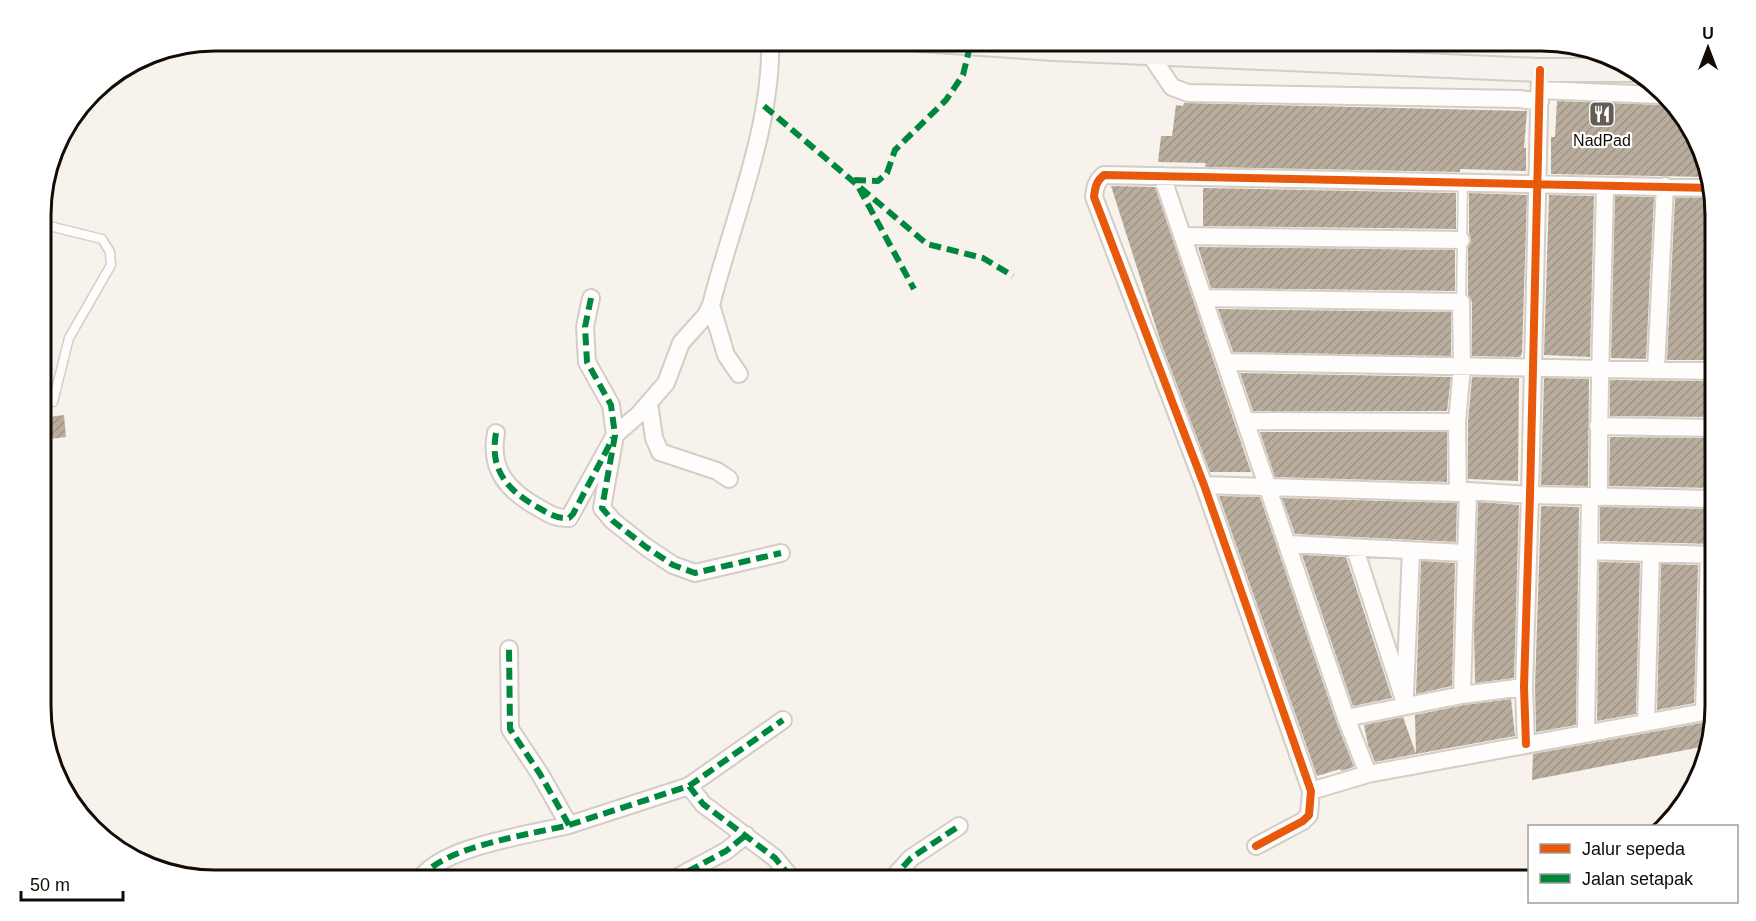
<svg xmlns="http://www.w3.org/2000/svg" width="1756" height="921" font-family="Helvetica,sans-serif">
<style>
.building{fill:url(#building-hatch)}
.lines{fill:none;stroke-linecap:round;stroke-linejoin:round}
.lane-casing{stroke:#d4cdc5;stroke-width:11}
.street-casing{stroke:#d4cdc5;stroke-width:20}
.secondary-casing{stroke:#d4cdc5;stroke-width:26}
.lane{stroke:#fefdfc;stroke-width:8}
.street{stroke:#fefdfc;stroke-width:16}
.secondary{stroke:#f6f3ef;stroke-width:22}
.quiet{stroke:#00873e;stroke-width:6;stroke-dasharray:12 6;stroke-linecap:butt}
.cycleway-casing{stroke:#fff;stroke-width:11}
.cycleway{stroke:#e8590c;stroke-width:8}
.labels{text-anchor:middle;stroke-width:4.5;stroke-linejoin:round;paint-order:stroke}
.poi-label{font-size:16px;fill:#140c04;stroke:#fff}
.rim{fill:none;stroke:#140c04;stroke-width:3}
</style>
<defs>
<pattern id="building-hatch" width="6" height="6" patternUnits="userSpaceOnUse" patternTransform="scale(1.5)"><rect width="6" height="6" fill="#b9ad9e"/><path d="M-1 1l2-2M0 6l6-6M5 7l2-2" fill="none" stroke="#9e9486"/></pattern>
</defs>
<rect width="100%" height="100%" fill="#f8f2ec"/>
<path class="building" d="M1557,101l103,4 8,-3 18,16 22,59 -157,-3v-37h4z
M1184,103l343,8 -3,37h2v23l-66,-2v3l-255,-5 1,-4 -48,-1 3,-26h11l4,-31 7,1z
M1111,186l44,1 96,285h-41l-49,-129z
M1203,188l253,5v36l-253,-3z
M1469,193l58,2 -5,159 -2,3 -48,-1v-54l-4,-8v-47l3,-6 -2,-8z
M1549,195l45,1 -4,161 -46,-2z
M1615,196l39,1 -8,162 -35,-1z
M1675,198h39l-1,162h-46z
M1198,247l257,3v41l-244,-3z
M1218,309l233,3v44l-218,-4z
M1240,373l211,4 -4,34h-194z
M1472,377l47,1 -1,103 -50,-2v-57z
M1544,378l45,1 -1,107 -47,-1z
M1610,380l105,1v36l-105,-1z
M64,415l2,22 -16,2 -2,-22z
M1260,432h187v50l-172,-5z
M1610,437l105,1v50l-106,-2z
M1219,496l41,1 76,224 18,46 -13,4 -1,-2 -23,7z
M1282,498l175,5 -1,39 -161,-8z
M1478,502l41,3 -5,173 -39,5 -1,-53z
M1541,506l38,1 -3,218 -40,7 -1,-46z
M1600,507l115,2v35l-115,-3z
M1302,555l44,2 46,141 -39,8z
M1421,561l34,2 -3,123 -36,8z
M1599,562l41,1 -4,151 -39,7z
M1661,564l37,1 -4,138 -37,7z
M1511,699l4,37 -99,18 -1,-39 49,-10z
M1403,717l13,37 -41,8 -7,-17 -4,-20z
M1712,721l-6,25 -174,34 1,-26z"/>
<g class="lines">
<defs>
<path id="lane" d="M41,224l61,15 8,13 1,13 -42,73 -16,64
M1461,302l2,-119"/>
<path id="street" d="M1149,53l23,34 16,6 332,6 20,3
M1540,90l120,5
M1162,176l184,542 22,56
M1182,236l279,4
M591,298l-6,29 2,35 24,43 4,30 -13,73 11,13 33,26 27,18 22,8 86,-20
M1204,298l257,4 1,65 -5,55
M711,305l15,50 13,19
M1225,362l490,9
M1656,370l9,-184
M649,403l5,35 6,14 57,19 12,8
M1245,421l212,1 1,71
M1598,426l117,2
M496,433c-7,37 12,58 43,75 10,6 18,11 30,10l46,-83 24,-21 27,-31 15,-40 25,-28 5,-10c21,-83 62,-180 59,-265
M1204,485l254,8 10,-2 62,4 185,4
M1599,497c-1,-104 4,-208 6,-311
M1288,544l177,9
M1355,549l51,157
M1589,551l126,4
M1405,694l6,-143
M1462,695l6,-204
M1704,711l5,-156
M1346,718l116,-23 62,-8
M1646,722l5,-169
M1586,733l4,-237
M1526,744l-2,-57 6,-192 10,-425
M689,786l14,18 72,54 18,22
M1311,791l57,-17 347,-64
M569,825l120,-39 94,-66
M1256,846l47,-25 6,-6 2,-24 -107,-306 -110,-288c1,-9 2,-16 10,-22l608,13
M420,880c18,-33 113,-46 149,-55l-29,-51 -30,-45 -1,-80
M672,880l54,-29 20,-16
M891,880l20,-22 48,-32"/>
<path id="secondary" d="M921,40l133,9 486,21h92"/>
</defs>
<use href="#lane" class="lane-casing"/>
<use href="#street" class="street-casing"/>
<use href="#secondary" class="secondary-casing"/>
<use href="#lane" class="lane"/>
<use href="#street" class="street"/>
<use href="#secondary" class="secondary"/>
<path class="quiet" d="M764,106l163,138 56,14 30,18
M854,180l24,1 9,-8 8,-23 51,-50 17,-25 8,-33
M859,188l55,101
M591,298l-6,29 2,35 24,43 4,30 -13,73 11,13 33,26 27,18 22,8 86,-20
M496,433c-7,37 12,58 43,75 10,6 18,11 30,10l4,-4 40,-76
M689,786l14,18 72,54 18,22
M569,825l120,-39 94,-66
M420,880c18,-33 113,-46 149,-55l-29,-51 -30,-45 -1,-80
M672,880l54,-29 20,-16
M891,880l20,-22 48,-32"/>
<defs>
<path id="cycleway" d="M1526,744l-2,-57 6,-192 10,-425
M1256,846l47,-25 6,-6 2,-24 -107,-306 -110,-288c1,-9 2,-16 10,-22l608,13"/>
</defs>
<use href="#cycleway" class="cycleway-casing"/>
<use href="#cycleway" class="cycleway"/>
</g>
<defs>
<symbol id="restaurant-square" viewBox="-11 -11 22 22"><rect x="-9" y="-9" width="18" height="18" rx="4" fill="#645c55" stroke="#fff"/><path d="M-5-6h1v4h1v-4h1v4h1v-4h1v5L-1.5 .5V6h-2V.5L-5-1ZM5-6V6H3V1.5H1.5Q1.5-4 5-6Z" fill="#fff"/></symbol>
</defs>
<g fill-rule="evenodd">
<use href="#restaurant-square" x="1587" y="99" width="30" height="30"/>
</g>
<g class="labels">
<g class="poi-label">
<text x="1602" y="146">NadPad</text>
</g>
</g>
<path d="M0 0H1756V921H0ZM215 51H1541A164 164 0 0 1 1705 215V706A164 164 0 0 1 1541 870H215A164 164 0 0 1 51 706V215A164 164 0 0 1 215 51Z" fill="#fff" fill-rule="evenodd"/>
<path class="rim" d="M215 51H1541A164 164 0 0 1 1705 215V706A164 164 0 0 1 1541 870H215A164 164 0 0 1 51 706V215A164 164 0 0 1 215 51Z"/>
<rect x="1528" y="825" width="210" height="78" fill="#ffffff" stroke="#a19e9b" stroke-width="1.5"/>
<rect x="1540" y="844" width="30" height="9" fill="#e8590c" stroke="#a19e9b" stroke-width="1.5"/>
<text x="1582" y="855" font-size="18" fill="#140c04">Jalur sepeda</text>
<rect x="1540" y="874" width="30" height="9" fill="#00873e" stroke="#a19e9b" stroke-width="1.5"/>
<text x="1582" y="885" font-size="18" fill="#140c04">Jalan setapak</text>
<g transform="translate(1708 48)" stroke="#ffffff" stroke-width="4.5" paint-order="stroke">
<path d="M0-4.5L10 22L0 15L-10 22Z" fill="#140c04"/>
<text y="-9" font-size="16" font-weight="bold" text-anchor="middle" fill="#140c04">U</text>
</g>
<path d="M21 891v9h102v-9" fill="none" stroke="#140c04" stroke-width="3"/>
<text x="30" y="891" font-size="18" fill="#140c04" stroke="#ffffff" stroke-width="4.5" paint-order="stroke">50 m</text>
</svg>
